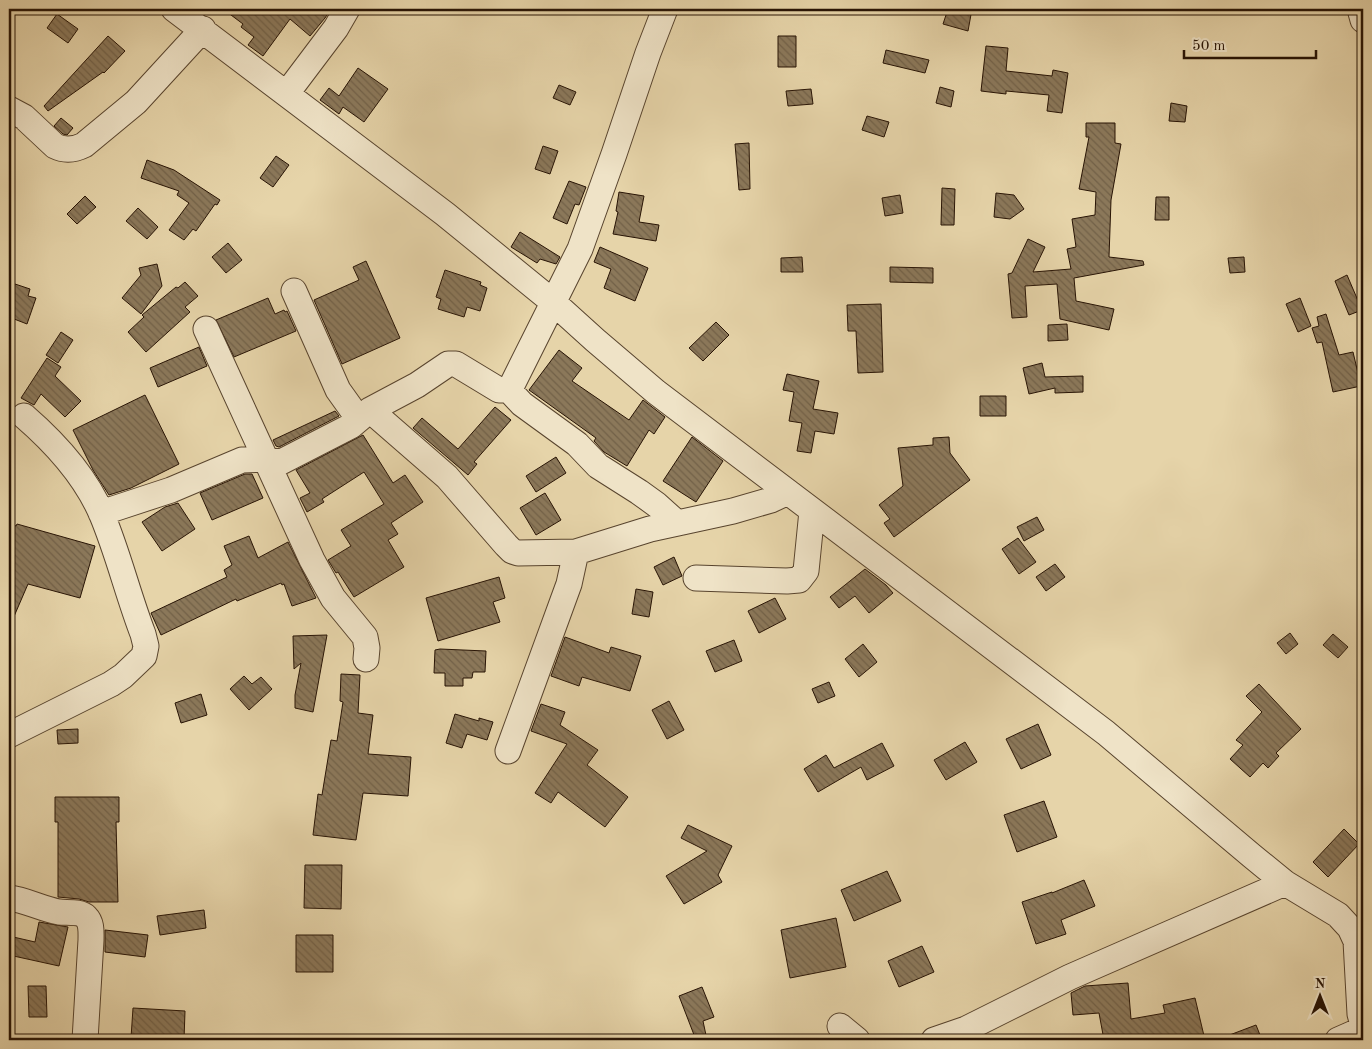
<svg xmlns="http://www.w3.org/2000/svg" width="1372" height="1049" font-family="'Old Standard TT',serif">
<style>
.building{fill:url(#building-back-hatch);stroke:#281405}
.lines{fill:none;stroke-linecap:round;stroke-linejoin:round}
.minor-casing{stroke:#58442e;stroke-width:27}
.minor{stroke:#efe3c7;stroke-width:25}
</style>
<defs>
<pattern id="building-back-hatch" width="6" height="6" patternUnits="userSpaceOnUse" patternTransform="scale(1.25)"><rect width="6" height="6" fill="#8b785a"/><path d="M-1 5l2 2M0 0l6 6M5-1l2 2" fill="none" stroke="#726148"/></pattern>
</defs>
<rect width="100%" height="100%" fill="#e6d4a9"/>
<filter id="stains"><feTurbulence type="fractalNoise" baseFrequency=".004" numOctaves="4"/><feColorMatrix values="0 0 0 0 .2 0 0 0 0 .09 0 0 0 0 .02 0 0 0 .5 -.17"/></filter>
<radialGradient id="worn" r=".72"><stop offset=".6" stop-color="#630" stop-opacity="0"/><stop offset="1" stop-color="#630" stop-opacity=".3"/></radialGradient>
<path class="building" d="M223,9h108l-6,9 -15,18 -20,-17 -27,37 -15,-11 6,-8 -13,-10 2,-3z
M948,9h24l-4,22 -25,-7z
M57,14l21,15 -10,14 -21,-15z
M108,36l17,15 -21,22 -1,-1 -55,39 -4,-5z
M778,36h18v31h-18z
M986,46l22,2 -2,23 46,5 1,-6 15,3 -6,40 -15,-2 2,-16 -43,-4v3l-25,-3z
M886,50l43,10 -4,13 -42,-10z
M358,68l30,21 -24,33 -21,-15 -4,7 -19,-14 9,-12 10,8z
M559,85l17,7 -6,13 -17,-7z
M940,87l14,4 -3,16 -15,-4z
M811,89l2,15 -25,2 -2,-15z
M1171,103l16,3 -2,16 -16,-1z
M867,116l22,6 -5,15 -22,-7z
M61,118l12,10 -6,7 -4,-1 -9,-8z
M1086,123h29v20l6,1 -10,56 -2,57 34,4 1,4 -70,13 2,23 38,8 -5,21 -49,-11 -3,-35 -32,2 2,31 -15,1 -4,-44 4,-1 16,-34 17,8 -12,25 38,-3 -4,-20 9,-2 -4,-28 23,-4 1,-23 -17,-3 10,-52h-3z
M749,143l1,46 -11,1 -4,-46z
M543,146l15,5 -8,23 -15,-5z
M276,156l13,9 -16,22 -13,-9z
M147,160l27,10 46,30 -3,5 -2,-1 -19,27 -3,-2 -9,11 -15,-10 20,-27 -12,-8 2,-4 -38,-13z
M569,181l17,6 -7,18 -4,-1 -8,20 -14,-6z
M942,188l13,1 -1,36h-13z
M619,192l25,4 -5,26 20,3 -3,16 -43,-7 5,-22 -2,-1z
M996,193l18,2 10,14 -14,10 -16,-2z
M900,195l3,18 -18,3 -3,-18z
M85,196l11,11 -19,17 -10,-10z
M1156,197h13v23h-14z
M138,208l20,19 -11,12 -21,-18z
M520,232l40,25 -4,7 -16,-5 -3,4 -26,-16z
M228,243l14,17 -16,13 -14,-16z
M600,247l48,21 -13,33 -31,-13 7,-19 -17,-7z
M802,257l1,15h-22v-14z
M1244,257l1,15 -15,1 -2,-15z
M366,261l34,77 -58,26 -28,-64 45,-20 -6,-13z
M157,264l5,22 -21,28 -19,-16 19,-23 -2,-7z
M890,267l43,1v15l-43,-1z
M445,270l36,12 -1,3 7,3 -7,23 -13,-4 -3,10 -26,-8 3,-10 -5,-2z
M1347,275l15,35 -13,5 -14,-34z
M9,282l21,7 -2,7 8,2 -9,26 -18,-7z
M185,282l13,14 -13,11 5,5 -44,40 -18,-20 16,-15 -2,-2 34,-28 2,1z
M268,298l7,16 9,-4 1,2 2,-1 9,20 -62,26 -18,-37z
M1300,298l11,28 -13,6 -12,-28z
M881,304l2,68 -25,1 -2,-42h-8l-1,-26z
M1326,314l13,41 14,-3 8,34 -28,6 -11,-50 -5,1 -5,-15 7,-2 -2,-9z
M716,322l13,13 -26,26 -14,-13z
M1067,324l1,16 -20,1v-16z
M61,332l12,8 -15,23 -12,-8z
M199,347l8,19 -49,21 -8,-19z
M559,350l23,18 -10,13 57,39 14,-20 22,17 -11,17 -5,-4 -22,36 -23,-14 -10,-11 2,-3 -67,-48z
M47,358l14,9 -6,9 26,25 -16,16 -24,-23 -7,11 -13,-7z
M1042,363l3,14 38,-1v16l-28,1v-5l-26,6 -6,-26z
M787,374l32,7 -6,28 25,4 -4,21 -19,-3 -4,22 -14,-2 5,-28 -13,-2 5,-29 -11,-2z
M145,395l34,69 -48,24 -22,7 -16,-25 -20,-40z
M980,396h26v20h-26z
M495,407l16,13 -37,42 3,2 -9,11 -55,-47 9,-10 36,31z
M335,411l4,5 -60,31 -3,-1 -3,-6z
M363,435l30,48 12,-8 18,27 -32,21 7,11 -10,6 16,27 -50,30 -16,-25 -2,1 -8,-13 23,-14 -10,-16 43,-26 -20,-32 -42,27 2,3 -17,10 -7,-14 10,-5 -14,-23z
M692,437l31,24 -27,41 -33,-21z
M949,437l1,16 20,27 -76,57 -10,-14 6,-4 -11,-14 24,-19 -5,-38 35,-3v-7z
M556,457l10,16 -30,19 -10,-16z
M245,474h7l11,24 -51,22 -12,-27z
M545,493l16,27 -25,15 -16,-27z
M178,503l17,26 -33,22 -20,-29 23,-15z
M1037,517l7,13 -20,11 -7,-14z
M9,523l7,3 1,-2 78,22 -15,52 -52,-14 -19,44z
M249,536l9,22 30,-16 28,56 -24,8 -8,-22 -2,1 -1,-2 -44,18 -1,-2 -75,36 -10,-22 76,-36 -3,-7 8,-5 -8,-19z
M1018,538l18,24 -17,12 -17,-25z
M674,557l8,19 -19,9 -9,-18z
M1055,564l10,13 -19,14 -10,-14z
M865,569l21,16 7,8 -24,20 -14,-17 -16,12 -9,-11z
M499,577l6,21 -12,4 7,20 -62,19 -12,-43z
M636,589l17,3 -4,25 -17,-3z
M775,598l11,21 -27,14 -11,-22z
M1290,633l8,11 -12,10 -9,-11z
M1333,634l15,13 -10,11 -15,-13z
M327,635l-14,77 -18,-4v-13l6,-32 -7,6 -1,-33z
M565,637l44,16 2,-6 30,9 -11,35 -48,-14 -3,9 -28,-10z
M734,640l8,21 -27,11 -9,-21z
M863,644l14,18 -18,15 -14,-18z
M440,649l46,2 -1,21h-12l-1,6h-9v8h-18v-13h-11l1,-23z
M341,674l19,1 -2,38 15,2 -5,39 43,3 -3,39 -45,-3 -7,47 -43,-5 5,-41 4,1 9,-55 6,1 6,-39 -3,-1z
M244,676l8,8 9,-7 11,12 -23,21 -19,-21z
M829,682l6,14 -17,7 -6,-14z
M1259,684l42,45 -25,24 3,3 -11,12 -5,-5 -13,14 -20,-18 13,-14 -7,-5 26,-28 -16,-16z
M201,694l6,21 -26,8 -6,-20z
M669,701l15,29 -17,9 -15,-29z
M541,704l24,8 -5,13 38,25 -11,15 41,32 -23,30 -47,-35 -7,11 -16,-10 32,-49 -36,-13z
M455,714l24,7v-3l14,4 -6,18 -20,-6 -5,14 -16,-5z
M1038,724l13,31 -30,14 -15,-30z
M78,729v14l-20,1 -1,-14z
M965,742l12,20 -31,18 -12,-20z
M882,743l12,23 -27,14 -6,-13 -43,25 -14,-23 22,-14 8,13z
M55,797h64v25h-3l2,80h-29l-10,-3 -21,-2v-75h-3z
M1044,801l13,36 -40,15 -13,-37z
M688,825l44,21 -14,29 4,7 -38,22 -18,-28 41,-25 -26,-13z
M1344,829l15,15 -31,33 -15,-15z
M305,865h37l-1,44 -37,-1z
M887,871l14,30 -47,20 -13,-31z
M1084,880l11,26 -34,14 5,14 -30,10 -14,-42 30,-10v1z
M204,910l2,18 -46,7 -3,-19z
M836,918l10,49 -56,11 -9,-48z
M39,922l29,5 -9,39 -50,-11v-19l26,6z
M105,930l43,5 -3,22 -40,-5z
M296,935h37v37h-37z
M922,946l12,26 -35,15 -11,-26z
M1128,983l3,36 34,-6 -2,-8 32,-7 10,42h-101l-5,-27 -26,2 -2,-22 14,-7z
M28,986h18l1,31h-18z
M702,987l12,30 -11,4 4,19h-11l-17,-44z
M133,1008l52,3 -1,29 -53,-2z
M1256,1025l6,15h-43v-1z"/>
<g class="lines">
<defs>
<path id="minor" d="M174,9l271,205 108,88 42,38 61,52 450,341 146,123 33,27 53,32 12,13 6,13 4,73 3,11
M1360,9l3,11
M287,93l49,-65 11,-19
M9,109l15,8 31,29c10,5 19,4 29,-1l52,-43 67,-73
M294,291l44,99 20,28
M206,329l106,231 21,38 32,39 2,11 -1,11
M508,389l14,15 55,40 21,22 41,26 18,13 20,18
M370,410l77,67 59,68 6,6 6,2 58,-1 74,-23 83,-18 38,-11 17,-8
M101,513l70,-23 71,-30 23,-1 16,3 70,-36 19,-16 47,-25 31,-21h8l43,26h7l5,-3 69,-138 34,-95 34,-101 17,-44
M696,578l91,3 12,-1 7,-9 6,-60
M9,735l102,-51 12,-8 21,-20 2,-10 -3,-12c-15,-39 -25,-81 -41,-119 -16,-38 -48,-73 -78,-99
M508,751l61,-167 7,-32
M9,898c17,2 33,11 50,14 8,1 21,-1 27,5 6,6 5,15 5,23l-6,100
M840,1026l17,14
M934,1040l32,-11 104,-52 215,-94
M1338,1040l25,-11"/>
</defs>
<use href="#minor" class="minor-casing"/>
<use href="#minor" class="minor"/>
</g>
<rect width="1372" height="1049" fill="none" stroke="#e6d4a9" stroke-width="30"/>
<rect x="10" y="10" width="1352" height="1029" fill="none" stroke="#281405" stroke-width="2.5"/>
<rect x="15" y="15" width="1342" height="1019" fill="none" stroke="#281405"/>
<g transform="translate(1320 996)" stroke="#efe3c7" stroke-width="4" paint-order="stroke">
<path d="M0-4L9 19L0 12L-9 19Z" fill="#281405"/>
<text y="-8" font-size="14" font-weight="bold" text-anchor="middle" fill="#281405">N</text>
</g>
<path d="M1184 50v8h132v-8" fill="none" stroke="#281405" stroke-width="2.5"/>
<text x="1192" y="50" font-size="15" fill="#281405" stroke="#efe3c7" stroke-width="4" paint-order="stroke">50 m</text>
<rect width="100%" height="100%" filter="url(#stains)"/>
<rect width="100%" height="100%" fill="url(#worn)"/>
</svg>
